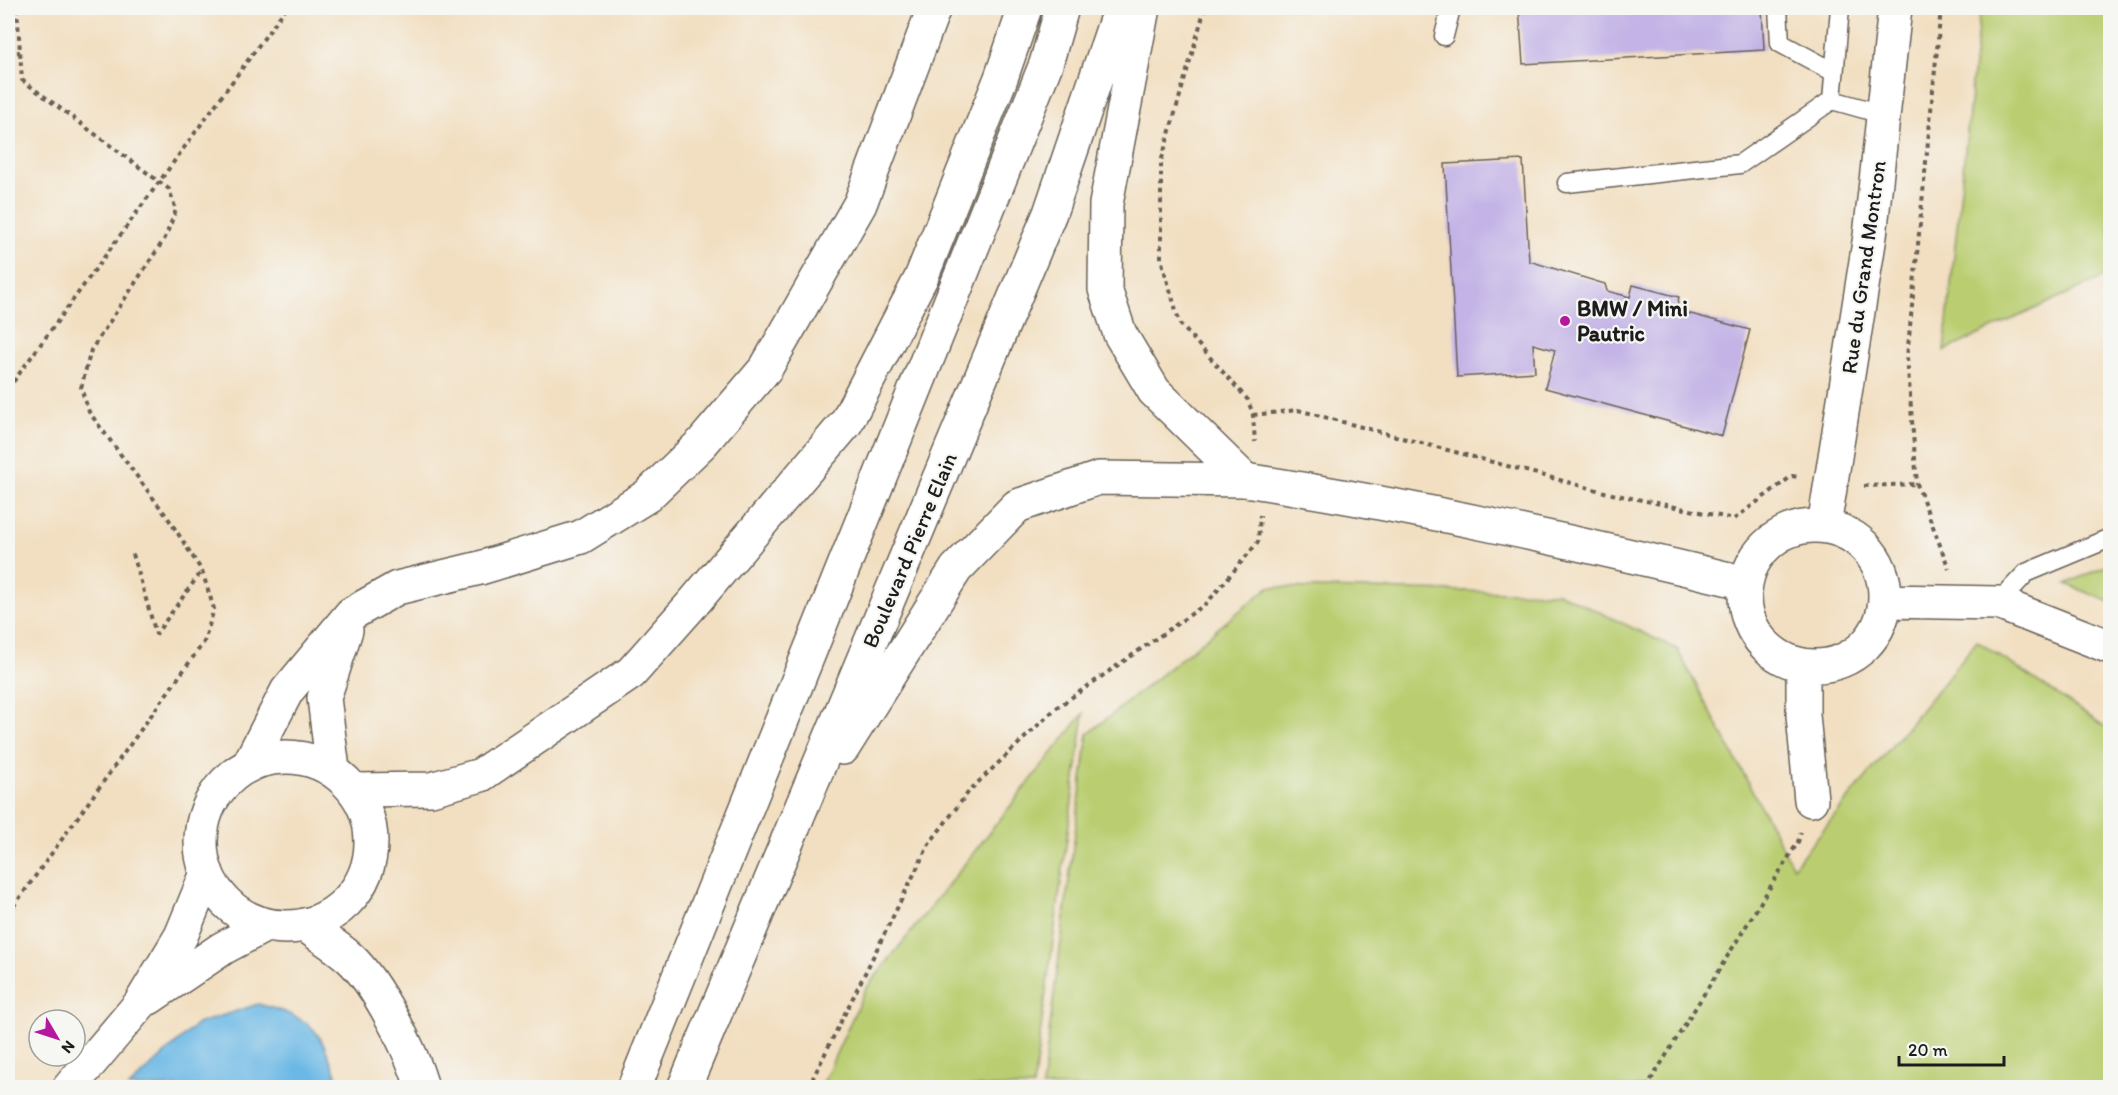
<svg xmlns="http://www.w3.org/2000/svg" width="2118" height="1095" font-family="Itim,sans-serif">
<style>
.green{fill:#bace71;stroke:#6b7546;stroke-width:1.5}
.water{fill:#6bb8e5;stroke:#446a80;stroke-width:1.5}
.building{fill:#c3b3e6}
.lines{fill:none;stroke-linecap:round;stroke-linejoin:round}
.lane-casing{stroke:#676056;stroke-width:21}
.street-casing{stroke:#676056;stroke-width:36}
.primary-casing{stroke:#676056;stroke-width:36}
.path{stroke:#676056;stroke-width:4;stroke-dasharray:4.5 4.5;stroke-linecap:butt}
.lane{stroke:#fff;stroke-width:18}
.street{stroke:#fff;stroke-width:33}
.primary{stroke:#fff;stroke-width:33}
.poi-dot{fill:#b5179e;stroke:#f6f6f2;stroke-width:2}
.labels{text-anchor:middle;stroke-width:4.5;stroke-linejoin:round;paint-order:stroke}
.street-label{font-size:22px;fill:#1c1c1c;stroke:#f6f6f2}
.poi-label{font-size:22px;font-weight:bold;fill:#1c1c1c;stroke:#f6f6f2;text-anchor:start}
</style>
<rect width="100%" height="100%" fill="#f6f6f2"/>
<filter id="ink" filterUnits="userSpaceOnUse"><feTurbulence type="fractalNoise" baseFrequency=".0167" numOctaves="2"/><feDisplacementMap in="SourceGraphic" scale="12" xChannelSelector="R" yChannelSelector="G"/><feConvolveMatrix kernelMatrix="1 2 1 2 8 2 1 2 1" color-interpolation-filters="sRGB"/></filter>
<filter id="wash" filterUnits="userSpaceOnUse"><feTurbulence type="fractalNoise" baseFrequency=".008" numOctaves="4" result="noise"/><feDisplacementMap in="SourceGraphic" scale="24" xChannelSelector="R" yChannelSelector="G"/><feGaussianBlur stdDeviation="1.35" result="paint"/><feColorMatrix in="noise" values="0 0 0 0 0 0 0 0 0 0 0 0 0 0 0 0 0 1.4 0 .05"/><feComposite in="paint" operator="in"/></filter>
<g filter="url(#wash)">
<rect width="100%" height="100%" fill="#f2dfc1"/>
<path class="green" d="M1980,8h130v266l-166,77z
M2110,564v38l-44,-18z
M1269,587l290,6 118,56 116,218 184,-226 133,89v357h-1068l46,-353z
M1084,713l-51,374h-212l44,-97z"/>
<path class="water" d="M258,1004c63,17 60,26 83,83h-212l68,-63z"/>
<g id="blocks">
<path class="building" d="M1519,8h243l2,42 -241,14z
M1523,160l6,101 76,23 2,7 23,6 3,-12 46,12 -3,13 74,20 -28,106 -177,-48 10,-38 -22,-6 2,28 -78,5 -12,-213z"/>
</g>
</g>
<g filter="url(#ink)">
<use href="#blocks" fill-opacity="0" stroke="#676056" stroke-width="1.5"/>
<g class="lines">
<defs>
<path id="lane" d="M1778,8l2,35 54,29
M1444,36l7,-28
M1832,100l8,-92
M1567,183l173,-19 92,-64 50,14
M1998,603l28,-30 84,-35"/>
<path id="street" d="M1245,480c169,26 335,63 501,103
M1824,526l46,-290 25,-228
M1745 596a70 70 0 1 1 140 0a70 70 0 1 1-140 0Z
M1886,601l112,2 112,44
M1803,665v50l8,85
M201 842a85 85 0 1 1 170 0a85 85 0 1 1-170 0Z
M248,766l39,-75 64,-77 46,-26 83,-20 101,-31 66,-41 55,-53 64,-75 94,-164 74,-196
M333,770l-9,-72 22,-68
M149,998l74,-50 43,-23
M69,1088l71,-84 41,-68 26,-63"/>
<path id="primary" d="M1143,8l-37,196 -1,85 15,45 34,57 91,89
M843,748l113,-179 61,-63 82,-28 146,2
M354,790l77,-1 50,-14 150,-102 64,-72 151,-178 75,-145 80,-200 24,-70
M305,925c15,11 32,21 45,33 26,24 63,95 72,130
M634,1088l412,-1024 16,-56
M684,1088l366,-875 70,-205"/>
</defs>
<use href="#lane" class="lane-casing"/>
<use href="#street" class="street-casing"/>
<use href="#primary" class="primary-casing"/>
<path class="path" d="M1205,8l-44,154v97l19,65 68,76 5,15 2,27
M1941,8l-34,349 10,127 32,85
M8,53l12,-1
M8,389l278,-381
M1253,415l45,-5 314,84 122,25 58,-43 6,1
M1864,486l53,-2
M133,554l23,80 45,-62
M8,914l196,-272 10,-33 -12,-38 -34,-53 -79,-106 -8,-24 10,-38 74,-112 11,-28 -7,-21 -147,-109 -5,-72
M808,1088l121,-244 41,-54 85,-81 152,-106 51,-61 2,-27
M1646,1088l152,-246 3,-10"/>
<use href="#lane" class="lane"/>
<use href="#street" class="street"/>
<use href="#primary" class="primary"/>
</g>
</g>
<circle class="poi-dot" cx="1565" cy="321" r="6"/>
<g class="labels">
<g class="street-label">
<text transform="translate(1863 267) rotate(-82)" y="8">Rue du Grand Montron</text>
<text transform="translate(909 550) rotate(-67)" y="8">Boulevard Pierre Elain</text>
</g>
<g class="poi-label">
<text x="1577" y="316">BMW / Mini<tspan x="1577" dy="25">Pautric</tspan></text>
</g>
</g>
<rect width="2118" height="1095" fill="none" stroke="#f6f6f2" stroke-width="30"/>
<g transform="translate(57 1038) rotate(129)"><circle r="28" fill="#f6f6f2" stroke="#9f9f9c" stroke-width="1.5"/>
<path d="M0-4.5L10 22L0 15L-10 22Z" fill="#b5179e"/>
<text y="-9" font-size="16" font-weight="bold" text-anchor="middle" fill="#1c1c1c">N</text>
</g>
<path d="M1899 1056v9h105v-9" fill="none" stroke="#1c1c1c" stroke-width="3"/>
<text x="1908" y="1056" font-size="18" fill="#1c1c1c" stroke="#f6f6f2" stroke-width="4.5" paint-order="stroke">20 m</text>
</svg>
